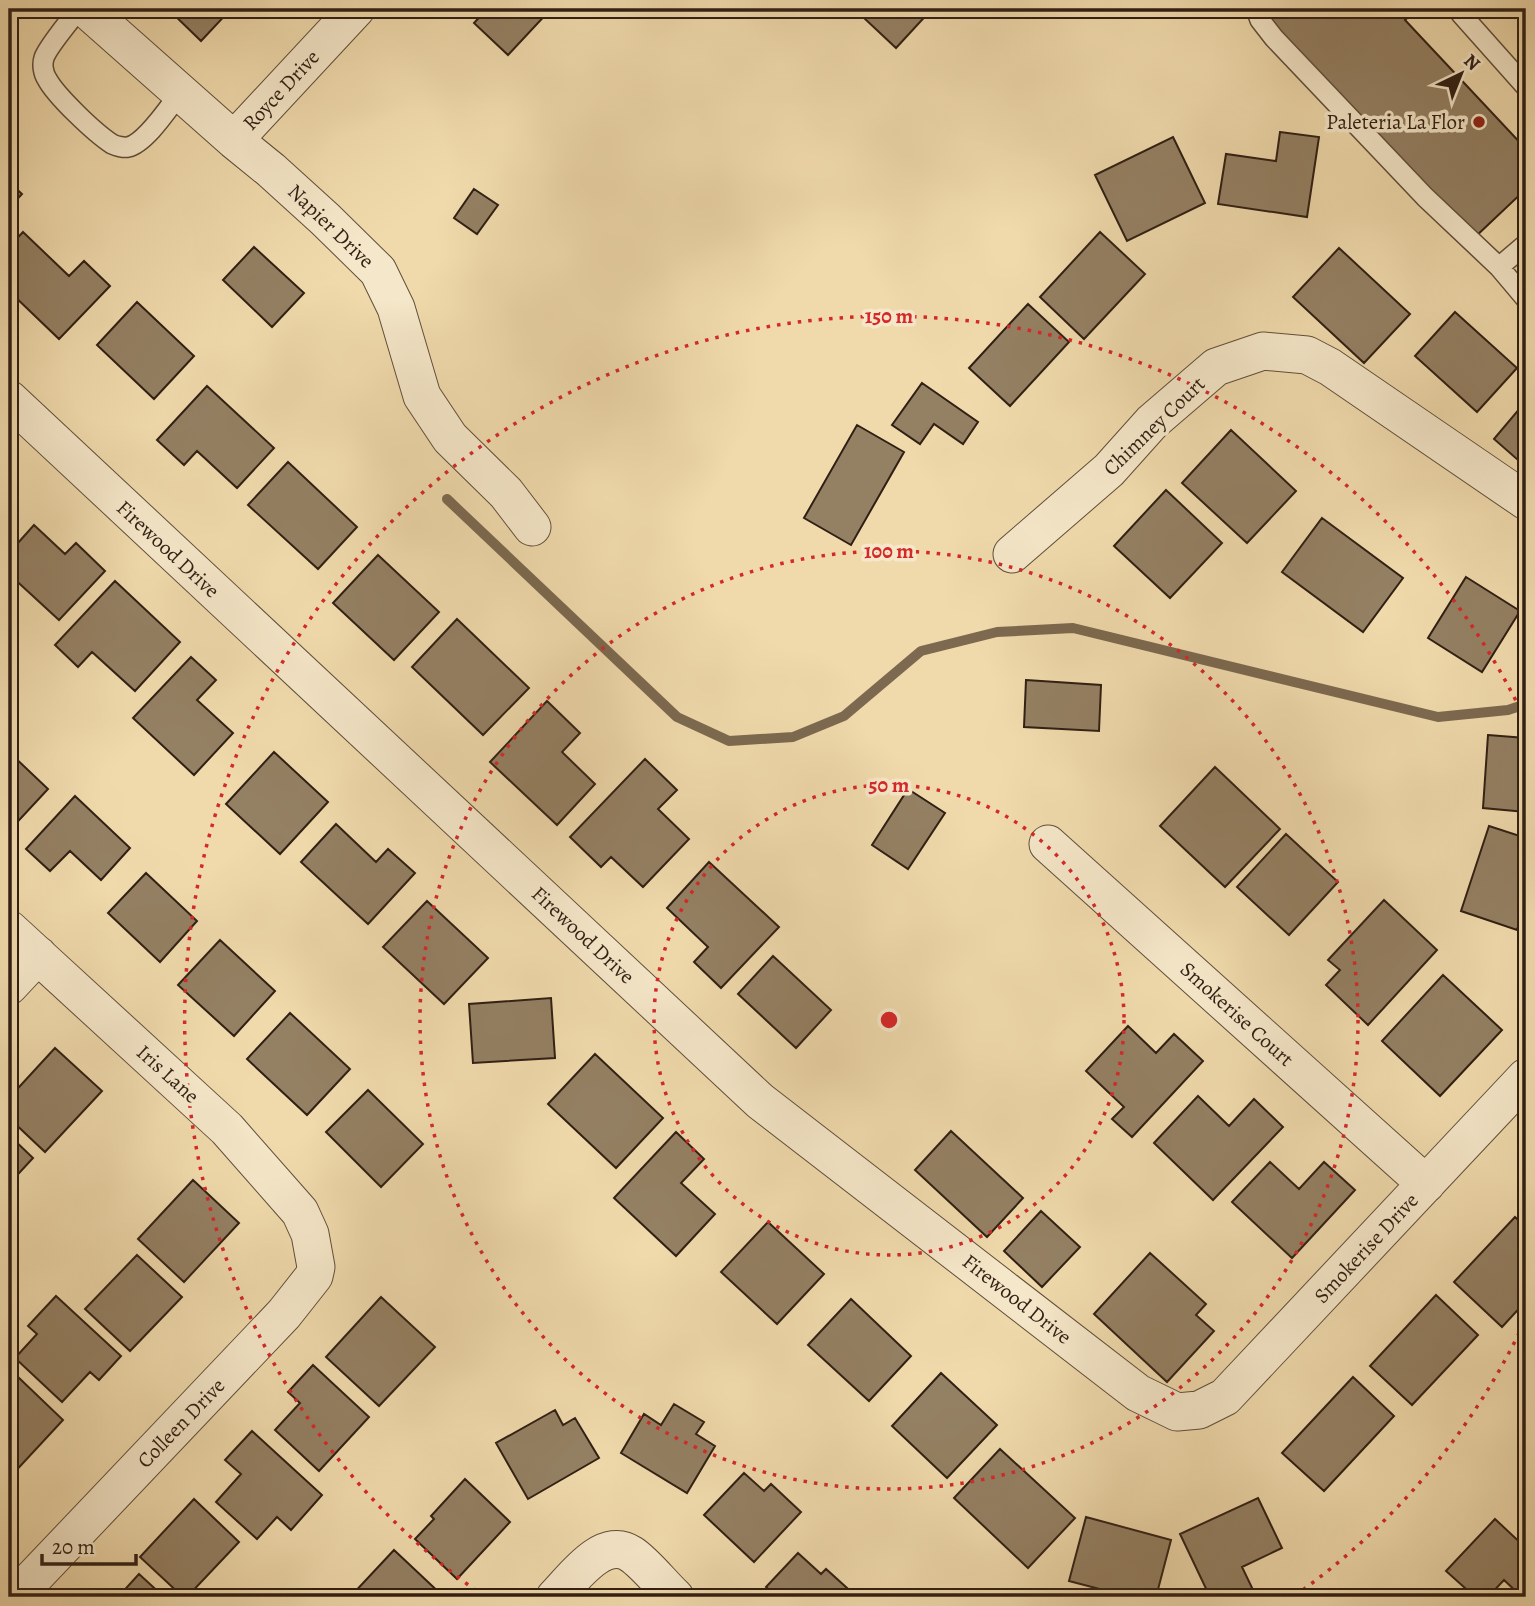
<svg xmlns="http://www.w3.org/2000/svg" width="1535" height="1606" font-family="Alegreya,serif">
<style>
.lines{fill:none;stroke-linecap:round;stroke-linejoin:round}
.stream{stroke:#7c6950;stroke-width:10}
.building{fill:#948063;stroke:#301f14;stroke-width:2}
.service-casing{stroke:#604e3a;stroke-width:22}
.minor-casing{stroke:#604e3a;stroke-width:39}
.service{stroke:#f5e7c9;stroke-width:19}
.minor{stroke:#f5e7c9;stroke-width:37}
.ring{fill:none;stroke:#d62828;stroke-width:3.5;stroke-dasharray:3.5 7}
.poi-dot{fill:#8f2418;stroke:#f5e7c9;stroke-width:2.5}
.labels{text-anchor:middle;stroke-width:7;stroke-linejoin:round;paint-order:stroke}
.street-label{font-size:21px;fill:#301f14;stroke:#f5e7c9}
.poi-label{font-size:21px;fill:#301f14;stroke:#f5e7c9;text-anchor:end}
.centre{fill:#d62828;stroke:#f5e7c9;stroke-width:3.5}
.ring-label{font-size:21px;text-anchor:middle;font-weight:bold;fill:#d62828;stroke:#f5e7c9;stroke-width:7;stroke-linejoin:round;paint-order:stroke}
</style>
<rect width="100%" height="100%" fill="#f0daac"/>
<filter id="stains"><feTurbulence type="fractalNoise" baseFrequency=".00286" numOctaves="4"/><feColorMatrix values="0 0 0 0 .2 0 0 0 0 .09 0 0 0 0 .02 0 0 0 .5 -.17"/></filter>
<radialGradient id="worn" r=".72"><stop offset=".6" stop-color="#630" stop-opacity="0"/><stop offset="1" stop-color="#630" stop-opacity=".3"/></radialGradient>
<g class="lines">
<path class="stream" d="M447,499l230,218 52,24 64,-4 51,-21 77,-65 76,-19 76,-4 365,89 70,-7 18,-6"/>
</g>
<path class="building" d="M168,9h63l-30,32z
M487,9h64l-43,46 -34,-32z
M873,9h59l-36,39 -32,-30z
M1278,9h139l-12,11 121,129v40l-52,49 -206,-220z
M1280,132l39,5 -12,80 -89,-13 8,-50 50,7z
M1173,137l32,66 -78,38 -32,-66z
M9,182l13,12 -13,14z
M474,189l24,16 -21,29 -23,-16z
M23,232l46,44 15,-15 26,25 -51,53 -50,-48v-44z
M1100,232l45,42 -61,65 -44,-42z
M254,247l50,46 -32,34 -49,-47z
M1339,248l71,66 -46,49 -71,-66z
M137,302l57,54 -40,43 -57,-54z
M1028,304l41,38 -59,64 -41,-38z
M1455,312l62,56 -40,44 -62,-56z
M922,383l56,39 -15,22 -29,-20 -14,20 -28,-19z
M207,386l67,62 -37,40 -40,-37 -13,14 -27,-25z
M1526,401v66l-32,-28z
M857,425l47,27 -53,93 -47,-27z
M1231,430l65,61 -49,52 -65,-60z
M288,462l69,65 -39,42 -70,-64z
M1166,490l56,53 -52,55 -56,-52z
M1322,518l81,60 -40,54 -81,-60z
M34,525l31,29 11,-11 29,28 -46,49 -50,-46v-21z
M378,555l61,57 -45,48 -61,-57z
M1466,577l54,34 -38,61 -54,-34z
M115,581l65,61 -45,49 -43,-39 -14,15 -23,-22z
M457,619l72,69 -46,47 -71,-68z
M191,657l25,23 -19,20 36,33 -39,42 -61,-57z
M1026,680l75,5 -2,46 -75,-4z
M547,701l33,32 -18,19 33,32 -38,41 -67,-63z
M1488,735l38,3v74l-43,-4z
M9,752l39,37 -39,42z
M274,752l54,50 -48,52 -54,-50z
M645,759l32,31 -19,19 31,30 -46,48 -32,-30 -10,10 -31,-30z
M1215,767l65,62 -55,58 -65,-61z
M908,789l37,24 -37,56 -36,-24z
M75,796l55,52 -29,32 -31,-29 -20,20 -24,-22z
M336,824l40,38 12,-13 27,24 -47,51 -67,-62z
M1489,826l37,12v62l-9,30 -56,-19z
M1286,834l52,48 -49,53 -52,-48z
M709,862l70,65 -58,61 -27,-26 14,-15 -41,-39z
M146,873l51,48 -37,41 -52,-49z
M1384,900l53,50 -69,75 -42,-40 14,-15 -12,-10z
M427,901l61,57 -44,46 -61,-57z
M220,940l55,51 -41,45 -56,-51z
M773,956l58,54 -35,38 -58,-54z
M1443,975l59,55 -62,66 -58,-55z
M551,998l4,60 -82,5 -4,-59z
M290,1013l60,56 -43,46 -60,-56z
M1128,1026l28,27 18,-19 29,27 -71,76 -20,-18 12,-12 -38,-36z
M55,1048l47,43 -57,61 -36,-34v-20z
M595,1054l68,64 -47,50 -68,-64z
M368,1090l55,54 -42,43 -55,-55z
M1198,1096l31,30 25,-27 29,28 -70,73 -59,-57z
M951,1131l72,67 -36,39 -72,-67z
M676,1132l28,27 -23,24 34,31 -39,42 -62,-58z
M9,1135l24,23 -24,26z
M1270,1162l29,27 25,-27 31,28 -63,68 -60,-56z
M193,1180l46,43 -55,59 -46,-43z
M1041,1211l39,36 -38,40 -38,-36z
M1515,1217l11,10v74l-24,26 -48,-45z
M768,1222l56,52 -47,50 -56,-52z
M1150,1253l56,51 -10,11 18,16 -47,51 -73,-68z
M137,1255l45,42 -52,54 -45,-42z
M1436,1295l42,40 -66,70 -42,-39z
M56,1296l65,60 -22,24 -9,-8 -28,30 -47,-44 22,-24 -9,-8z
M381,1297l54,50 -56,59 -53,-49z
M851,1299l60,57 -42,45 -61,-56z
M313,1365l56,52 -50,54 -44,-41 25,-27 -12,-11z
M941,1373l56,52 -50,53 -55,-52z
M17,1376l46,44 -52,56 -2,-2v-89z
M1353,1377l41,39 -70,75 -42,-38z
M674,1404l30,18 -8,12 19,12 -28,47 -66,-40 23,-39 17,11z
M555,1410l8,15 12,-7 24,40 -71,41 -32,-56z
M252,1431l70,64 -31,35 -14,-13 -20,22 -41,-37 25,-28 -16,-14z
M1000,1449l75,69 -47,50 -74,-70z
M744,1473l20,18 7,-7 30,28 -47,50 -50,-47z
M465,1479l45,43 -53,57 -42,-40 19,-20 -3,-3z
M1258,1498l24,50 -40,19 13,27 -7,3h-38l-30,-63z
M194,1499l45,43 -52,55h-4l-43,-40z
M1086,1517l85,23 -15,57h-26l-61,-16z
M1495,1519l31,29v44l-4,5 -18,-17 -16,17h-13l-29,-26z
M394,1550l50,47h-94z
M798,1553l23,21 5,-5 31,28h-80l-11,-10z
M139,1574l25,23h-46z"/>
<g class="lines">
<defs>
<path id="service" d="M79,9c-8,10 -32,39 -35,49 -2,6 -1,15 3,21 9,17 48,54 65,65 4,2 12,4 16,3 18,-4 41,-40 52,-54
M1256,9l4,11 14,18 151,159 74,70 27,-23
M1463,9l-2,5 65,73
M1499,267l27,32"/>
<path id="minor" d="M86,9l148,131 37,30 54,49 53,52 18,37 26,88 28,42 56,55 26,34
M234,140l122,-131
M9,399l751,702 378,292 39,19 22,-2 26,-13 301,-320
M1012,554l97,-84 43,-48 64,-55 47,-16 44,4 23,12 196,134
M1048,844l378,340
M9,929l218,200 73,83 10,22 6,33 -2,9 -30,38 -269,283
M9,986l29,-31
M555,1597c17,-17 48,-62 76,-43 14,9 31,31 44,43"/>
</defs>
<use href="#service" class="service-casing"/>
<use href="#minor" class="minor-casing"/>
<use href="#service" class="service"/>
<use href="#minor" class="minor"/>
</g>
<g class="ring">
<circle cx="889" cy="1020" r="235"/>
<circle cx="889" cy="1020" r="469"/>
<path d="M1524 1323A704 704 0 0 1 1293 1597M485 1597A704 704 0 1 1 1524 717"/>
</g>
<circle class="poi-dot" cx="1479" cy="122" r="7"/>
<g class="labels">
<g class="street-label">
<text transform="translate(281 90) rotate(-47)" y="7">Royce Drive</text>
<text transform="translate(331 226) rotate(44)" y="7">Napier Drive</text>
<text transform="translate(1154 426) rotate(-44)" y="7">Chimney Court</text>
<text transform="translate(168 549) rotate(43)" y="7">Firewood Drive</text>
<text transform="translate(583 935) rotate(43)" y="7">Firewood Drive</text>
<text transform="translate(1237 1014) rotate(42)" y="7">Smokerise Court</text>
<text transform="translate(168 1074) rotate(42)" y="7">Iris Lane</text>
<text transform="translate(1366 1248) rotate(-47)" y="7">Smokerise Drive</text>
<text transform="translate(1017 1299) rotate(38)" y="7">Firewood Drive</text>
<text transform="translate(181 1423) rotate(-46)" y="7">Colleen Drive</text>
</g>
<g class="poi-label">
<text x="1465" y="129">Paleteria La Flor</text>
</g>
</g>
<circle cx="889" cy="1020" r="10" class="centre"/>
<g class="ring-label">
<text x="889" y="323">150 m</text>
<text x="889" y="558">100 m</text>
<text x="889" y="792">50 m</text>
</g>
<rect width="1535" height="1606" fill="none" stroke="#f0daac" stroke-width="35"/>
<rect x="10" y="10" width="1514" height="1585" fill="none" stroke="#301f14" stroke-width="3.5"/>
<rect x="18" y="18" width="1500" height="1571" fill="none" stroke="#301f14" stroke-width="2"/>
<g transform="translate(1461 74) rotate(43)" stroke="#f5e7c9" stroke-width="5" paint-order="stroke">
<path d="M0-5L12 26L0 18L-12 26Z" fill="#301f14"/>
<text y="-10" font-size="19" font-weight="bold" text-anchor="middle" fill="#301f14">N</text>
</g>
<path d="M42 1554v10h94v-10" fill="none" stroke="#301f14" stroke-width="3.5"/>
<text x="52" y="1554" font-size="21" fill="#301f14" stroke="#f5e7c9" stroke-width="5" paint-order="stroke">20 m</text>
<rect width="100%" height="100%" filter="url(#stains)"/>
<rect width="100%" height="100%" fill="url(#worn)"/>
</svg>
